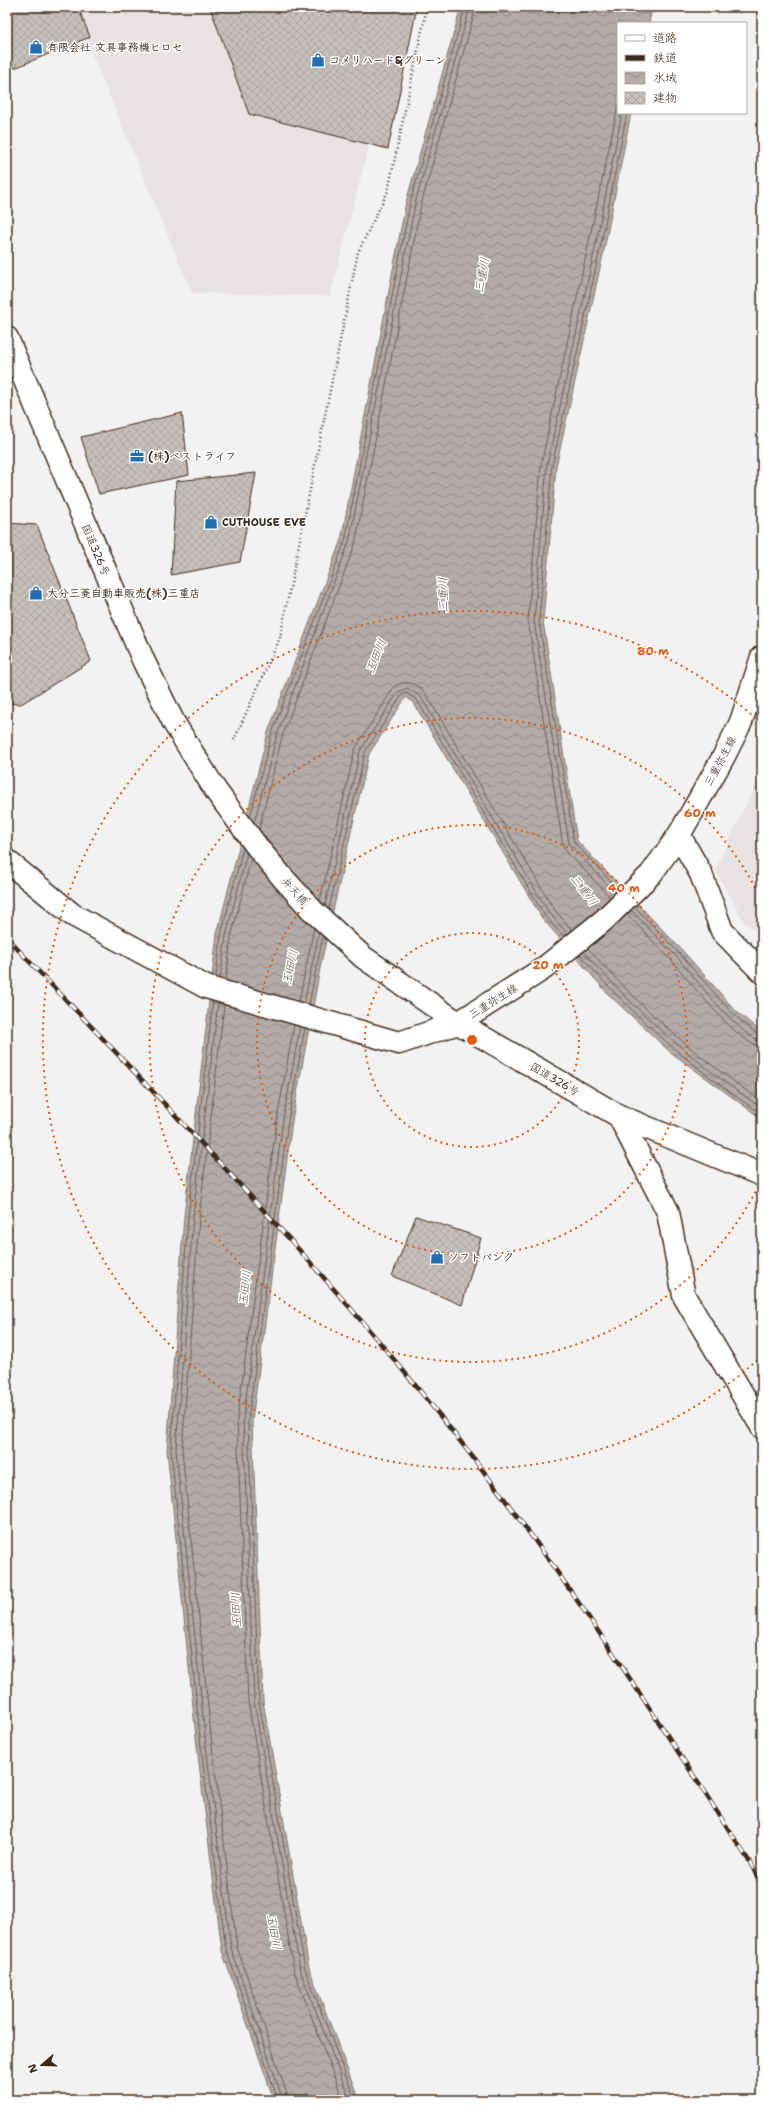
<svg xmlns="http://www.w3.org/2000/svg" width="769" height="2107" viewBox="0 0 769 2107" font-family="'Shantell Sans','Klee One',sans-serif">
<defs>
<pattern id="water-waves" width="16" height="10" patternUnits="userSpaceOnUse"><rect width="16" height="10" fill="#b2aba7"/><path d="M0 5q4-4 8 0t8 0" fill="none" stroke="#928b87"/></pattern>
<pattern id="building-cross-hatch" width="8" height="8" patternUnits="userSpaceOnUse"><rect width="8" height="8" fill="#c6c0bd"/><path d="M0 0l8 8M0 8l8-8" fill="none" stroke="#aba5a2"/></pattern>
</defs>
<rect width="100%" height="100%" fill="#f3f2f2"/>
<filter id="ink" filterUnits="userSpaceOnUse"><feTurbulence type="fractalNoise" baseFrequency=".025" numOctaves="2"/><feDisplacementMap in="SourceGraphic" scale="8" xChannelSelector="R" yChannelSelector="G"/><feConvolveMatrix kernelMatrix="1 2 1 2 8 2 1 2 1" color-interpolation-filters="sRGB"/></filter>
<g filter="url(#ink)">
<!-- built -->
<path fill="#e6e3e2" d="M72,7h333l-75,289 -138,-3z
M762,771v164l-17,-12 -30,-53z"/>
<!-- water -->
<path fill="url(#water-waves)" stroke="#827770" d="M461,7h191l-3,16h-31v90h13l-27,137 -48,217 -13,154 34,220 105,109 53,60 27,23v86l-93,-68 -61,-57 -66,-76 -129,-216 -7,-5 -37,57 -48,209 -29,158 -40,300 11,280 46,267 50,132h-85l-52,-149 -25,-204 -30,-297 17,-234 33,-282 51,-202 73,-192 65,-338z"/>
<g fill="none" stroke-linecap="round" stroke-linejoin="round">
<!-- shore -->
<path stroke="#6b5e55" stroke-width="1" d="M250,817l22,-84 73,-192 65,-338 55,-196
M254,823l23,-88 72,-193 66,-338 55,-197
M259,829l23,-92 73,-193 66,-339 55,-198
M618,889l-44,-47 -35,-221 13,-155 48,-217 27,-136
M615,893l-46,-49 -35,-223 13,-156 48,-217 27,-135
M610,897l-43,-45 -4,-6 -35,-226 13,-155 77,-359
M320,901l35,-152 39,-62c11,-9 24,-3 32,7l128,215 18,21
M325,905l35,-154 38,-59 9,-4 14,9 128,216 19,21
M635,907l44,46 53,60 26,22 4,1
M329,909l36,-157 37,-57 5,-2 10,7 128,216 19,21
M631,910c15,16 30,31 45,46 15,17 66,84 86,85
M627,914c15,16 30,31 45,47 16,18 67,85 90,86
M588,948c52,59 109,110 174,153
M584,952c53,61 111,111 178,156
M580,955c55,63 112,113 182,159
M216,977l5,-42 22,-87
M220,979l6,-43 21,-83
M226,980l5,-43 20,-78
M213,1001l-25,216 -17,233 30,297 25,202 52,151
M299,1001l15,-73
M218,1003l-25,214 -17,233 30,296 25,202 52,152
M304,1003l15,-71
M309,1004l14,-68
M224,1005l-25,213 -17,232 30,296 25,201 52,153
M294,1025l-17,94 -40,301 11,281 46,270 49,129
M300,1027l-17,93 -40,300 11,281 46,269 50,130
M305,1028l-17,93 -40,300 11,280 46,268 50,131"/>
</g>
<!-- building -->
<path fill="url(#building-cross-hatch)" stroke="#3b2a1e" d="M7,7h71l12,30 -78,32 -5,-12z
M210,7h207l-29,142 -139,-35z
M182,413l7,62 -90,19 -18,-57z
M256,473l-16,89 -69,13 5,-94z
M7,523l30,2 54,136 -70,43 -14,-1z
M416,1216l65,22 -19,67 -70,-29z"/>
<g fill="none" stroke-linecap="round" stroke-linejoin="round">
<!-- minor casing -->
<g stroke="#3b2a1e" stroke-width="25">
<path id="minor" d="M679,835l22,39 21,57 40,41
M7,861l66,54 133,72 193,56 59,-20
M619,1116l49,96 16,84 78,131"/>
</g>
<!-- primary casing -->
<g stroke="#3b2a1e" stroke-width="25">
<path id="primary" d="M458,1023l85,-54 61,-49 47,-46 28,-39 45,-79 17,-34 21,-65"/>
</g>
<!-- trunk casing -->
<g stroke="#3b2a1e" stroke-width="25">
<path id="trunk" d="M7,338l137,324 30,61 42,68 42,57 25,30 29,32 51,47 95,66 161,93 143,59"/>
</g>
<!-- path -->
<path stroke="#3b2a1e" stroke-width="2.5" stroke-dasharray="1 3" stroke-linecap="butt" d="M234,740l46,-102 78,-386 30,-61 39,-184"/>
<!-- minor -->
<use href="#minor" stroke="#fff" stroke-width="22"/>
<!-- primary -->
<use href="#primary" stroke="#fff" stroke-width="22"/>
<!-- trunk -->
<use href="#trunk" stroke="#fff" stroke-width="22"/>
<!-- rail casing -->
<g stroke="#3b2a1e" stroke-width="4.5">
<path id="rail" d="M7,938c148,156 299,310 434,479 114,141 211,295 310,447l11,23"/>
</g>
<!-- rail -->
<use href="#rail" stroke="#fff" stroke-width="3" stroke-dasharray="9" stroke-linecap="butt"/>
</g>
</g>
<!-- distance rings -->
<g fill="none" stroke="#e8590c" stroke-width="2" stroke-dasharray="2 4">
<circle cx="472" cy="1040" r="107"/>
<circle cx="472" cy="1040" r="215"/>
<path d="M761 1181A322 322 0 1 1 761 899"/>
<path d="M762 1356A429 429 0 1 1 762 724"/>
</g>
<!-- icons -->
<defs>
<g id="shop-bare" transform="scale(1.08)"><path d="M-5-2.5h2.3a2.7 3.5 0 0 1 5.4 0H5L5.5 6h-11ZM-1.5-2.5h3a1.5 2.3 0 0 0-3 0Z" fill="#1f6fb2" stroke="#fff" stroke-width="2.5" paint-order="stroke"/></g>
<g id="office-bare" transform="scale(1.08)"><path d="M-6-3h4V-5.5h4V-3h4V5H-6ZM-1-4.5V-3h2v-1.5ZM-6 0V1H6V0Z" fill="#1f6fb2" stroke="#fff" stroke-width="2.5" paint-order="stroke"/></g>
</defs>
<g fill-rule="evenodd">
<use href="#shop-bare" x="36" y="47"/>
<use href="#shop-bare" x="318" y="60"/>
<use href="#office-bare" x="137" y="456"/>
<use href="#shop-bare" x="211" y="522"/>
<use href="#shop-bare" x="36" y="593"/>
<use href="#shop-bare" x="437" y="1257"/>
</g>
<g text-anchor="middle" stroke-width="3" stroke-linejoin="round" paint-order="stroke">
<!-- poi labels -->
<g font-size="11" font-weight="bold" fill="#3b2a1e" stroke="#fff" text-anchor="start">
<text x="47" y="51">有限会社 文具事務機ヒロセ</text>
<text x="329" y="64">コメリハード&amp;グリーン</text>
<text x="148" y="460">(株)ベストライフ</text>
<text x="222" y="526">CUTHOUSE EVE</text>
<text x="47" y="597">大分三菱自動車販売(株)三重店</text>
<text x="448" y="1261">ソフトバンク</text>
</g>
<!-- street labels -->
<g font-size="11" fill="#3b2a1e" stroke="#fff">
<text transform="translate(96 550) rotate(67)" y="4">国道326号</text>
<text transform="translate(720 761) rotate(-62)" y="4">三重弥生線</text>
<text transform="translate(295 891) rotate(48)" y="4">弁天橋</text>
<text transform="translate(493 1001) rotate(-32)" y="4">三重弥生線</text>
<text transform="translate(555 1079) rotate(30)" y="4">国道326号</text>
</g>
<!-- water labels -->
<g font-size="12" font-style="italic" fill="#65574e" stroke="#fff">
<text transform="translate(482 275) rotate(-80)" y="4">三重川</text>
<text transform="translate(443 595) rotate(-92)" y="4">三重川</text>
<text transform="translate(376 656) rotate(-68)" y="4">玉田川</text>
<text transform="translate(584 890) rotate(52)" y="4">三重川</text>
<text transform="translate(290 967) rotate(-78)" y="4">玉田川</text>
<text transform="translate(245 1288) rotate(-83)" y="4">玉田川</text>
<text transform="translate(236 1610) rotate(-93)" y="4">玉田川</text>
<text transform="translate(274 1932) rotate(81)" y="4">玉田川</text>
</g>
</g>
<circle cx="472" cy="1040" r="6" fill="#e8590c" stroke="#fff" stroke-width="2"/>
<g font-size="12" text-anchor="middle" font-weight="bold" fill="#e8590c" stroke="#fff" stroke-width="3" stroke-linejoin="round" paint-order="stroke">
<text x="653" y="655">80 m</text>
<text x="700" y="817">60 m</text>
<text x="624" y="892">40 m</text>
<text x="548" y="969">20 m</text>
</g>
<!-- margin -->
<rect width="769" height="2107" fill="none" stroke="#fff" stroke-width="24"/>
<rect x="12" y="12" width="745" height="2083" fill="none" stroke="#3b2a1e" stroke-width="1.5" filter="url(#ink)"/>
<!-- legend -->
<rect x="617" y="22" width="130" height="92" fill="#ffffff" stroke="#b1aaa5"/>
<rect x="625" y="35" width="20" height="6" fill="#ffffff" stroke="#b1aaa5"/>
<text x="653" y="42" font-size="12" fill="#3b2a1e">道路</text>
<rect x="625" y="55" width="20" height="6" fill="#3b2a1e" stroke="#b1aaa5"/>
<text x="653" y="62" font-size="12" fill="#3b2a1e">鉄道</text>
<rect x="625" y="72" width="20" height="12" fill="url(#water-waves)" stroke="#b1aaa5"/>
<text x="653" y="82" font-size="12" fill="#3b2a1e">水域</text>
<rect x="625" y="92" width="20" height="12" fill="url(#building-cross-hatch)" stroke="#b1aaa5"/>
<text x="653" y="102" font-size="12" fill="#3b2a1e">建物</text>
<!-- north arrow -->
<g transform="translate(42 2065) rotate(250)" stroke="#ffffff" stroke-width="3" paint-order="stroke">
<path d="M0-3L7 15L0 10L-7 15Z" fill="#3b2a1e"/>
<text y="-6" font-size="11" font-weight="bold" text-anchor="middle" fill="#3b2a1e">N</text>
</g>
</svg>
